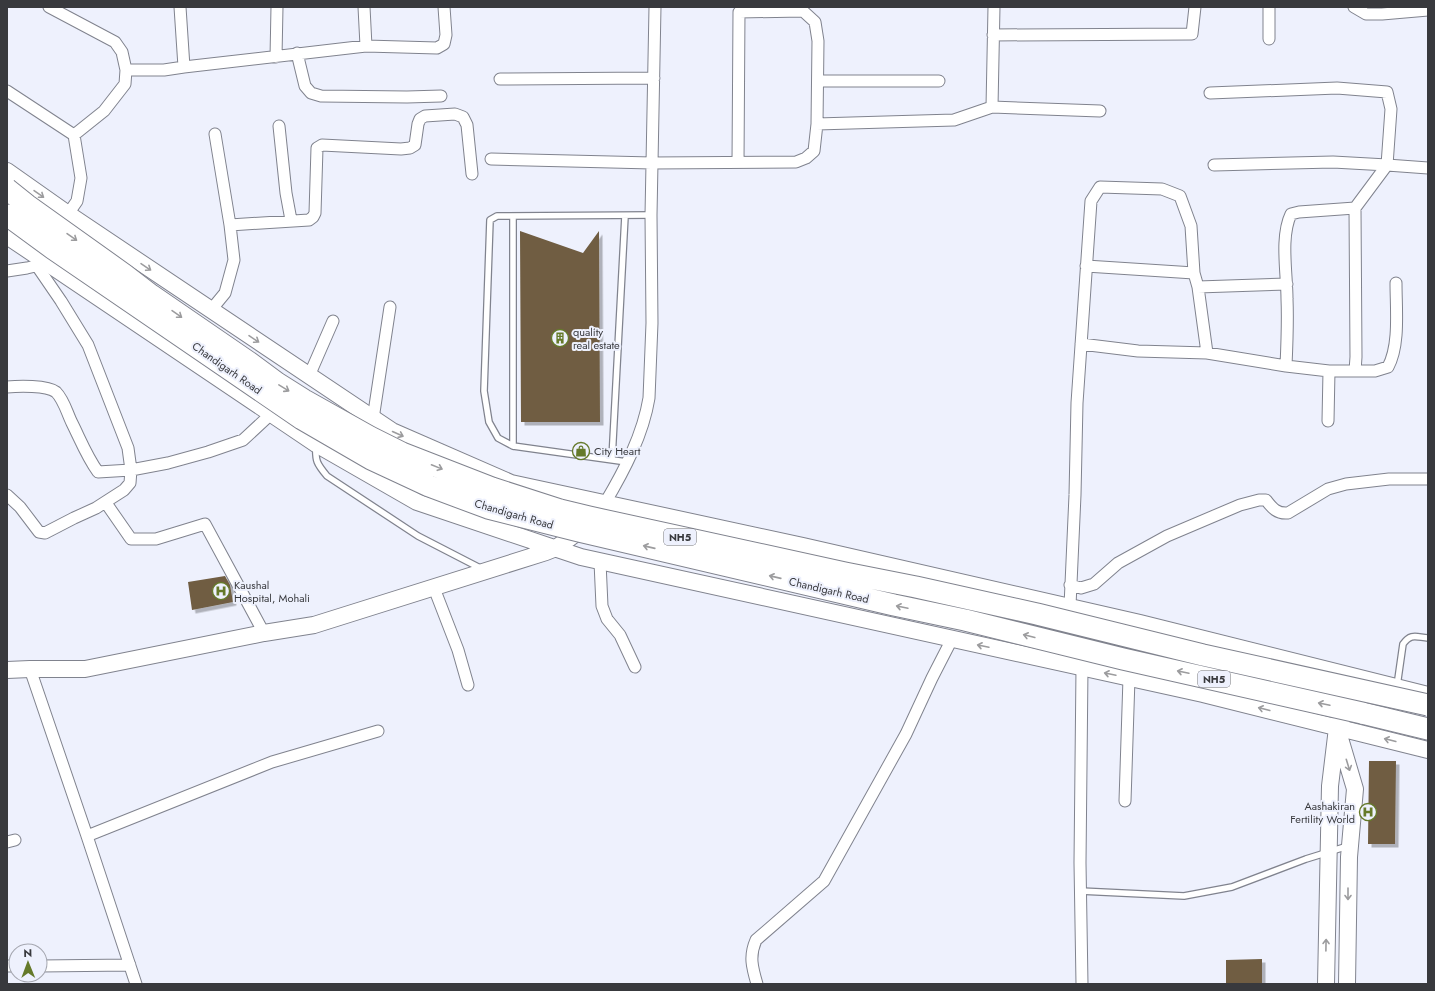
<svg xmlns="http://www.w3.org/2000/svg" width="1435" height="991" viewBox="0 0 1435 991" font-family="Jost,sans-serif">
<defs>
<filter id="shadow"><feDropShadow dx="3.5" dy="3.5" stdDeviation="0" flood-color="#0004"/></filter>
</defs>
<rect width="100%" height="100%" fill="#eef1fd"/>
<!-- building -->
<path fill="#6f5d42" filter="url(#shadow)" d="M520,231l63,22 16,-22 1,191h-79z
M225,576l5,9 3,17 -41,8 -4,-28z
M1369,761h27l-1,83h-27z
M1262,959v25h-36v-24z"/>
<g fill="none" stroke-linecap="round" stroke-linejoin="round">
<!-- lane casing -->
<g stroke="#80838e" stroke-width="8">
<path id="lane" d="M513,216v230l114,16
M316,445c-1,16 1,19 11,31l91,60 64,33
M513,446l-15,-8 -9,-16 -5,-31 6,-171 7,-4 154,-1
M612,459l13,-243
M1397,686l6,-42c8,-11 13,-7 25,-6
M1080,891l104,5 48,-9 74,-28 42,-13"/>
</g>
<!-- street casing -->
<g stroke="#80838e" stroke-width="13">
<path id="street" d="M49,7l66,35 7,10 4,18 -1,14 -21,27 -30,24
M364,7l2,39
M1354,7l12,7h16l46,-4
M993,35l199,-1 3,-27
M1269,39v-32
M297,53l8,33 6,7 10,3 86,1 34,-1
M276,57l1,-50
M184,67l182,-21 71,2 7,-4 2,-9 -2,-28
M126,70h38l20,-3 -4,-60
M500,79l154,-1
M818,81h121
M7,91l67,44 7,43 -4,23 -9,13
M1210,93l127,-5 50,4 4,17 -4,56 -54,-3 -119,3
M992,107l108,4
M279,126l7,67 5,27
M491,159l161,4 144,-1 10,-4 8,-7 3,-27 137,-4 38,-13 2,-100
M738,162l1,-150 64,-1 12,11 3,19 -1,83
M230,225l79,-5 4,-3 2,-4 2,-65 5,-3 79,4 9,-1 5,-3 3,-21 2,-5 5,-3 30,-2 8,3 4,8 5,49
M1086,266l108,7
M7,271l20,-3 17,-4
M1198,287l89,-3
M211,310l14,-17 9,-33 -4,-35 -15,-91
M1081,344l57,7 69,2 79,13c1,-22 2,-45 1,-67 0,-26 -7,-62 4,-85l8,-2 56,-4 32,-43 41,3
M1286,366l43,5h26l1,-14 -1,-149
M1355,371h20l13,-4c12,-22 8,-58 8,-84
M309,376l24,-55
M7,387c11,-1 40,-2 49,5 8,8 11,21 16,31 8,16 15,34 26,49l33,-2 37,-7 40,-11 35,-12 28,-26
M373,419l17,-112
M1328,421l1,-50
M7,495l13,12 19,25 6,1 29,-15 22,-10 28,-18 6,-7 1,-13 -3,-22 -40,-103 -27,-44 -24,-35
M106,503l25,36h25l49,-15 59,109
M605,503c19,-32 38,-68 44,-105l3,-75 -1,-108 4,-208
M600,562l2,44 5,13 13,16 15,32
M1070,585l11,3 13,-4 24,-21 49,-27 73,-31 19,-5h7c6,8 11,14 22,13l40,-24 18,-5 43,-5h39
M434,588l24,62 10,35
M1070,606l5,-111 2,-92 14,-202 9,-14 62,2 18,7 11,30 3,47 4,14 9,66
M1082,668l-2,195 2,121
M30,669l57,167 49,148
M1125,801l4,-123
M87,836l185,-74 106,-31
M7,842l8,-2
M7,966h9
M40,966l90,-1
M757,984c-5,-17 -8,-28 -1,-44l68,-59 82,-147 26,-56 20,-39"/>
</g>
<!-- secondary casing -->
<g stroke="#80838e" stroke-width="18">
<path id="secondary" d="M7,171l61,43 324,217 119,52 292,63 337,77 288,72
M7,236l309,208 101,58 164,55 622,137 225,56
M7,670l23,-1h55l179,-36 50,-8 232,-73 10,-4 30,-22
M1339,735l16,54 -6,68 -2,127
M1326,984l4,-198 7,-58 5,-9"/>
</g>
<!-- highway casing -->
<g stroke="#80838e" stroke-width="23">
<path id="highway" d="M1362,713l66,16"/>
</g>
<!-- lane -->
<use href="#lane" stroke="#fff" stroke-width="5.5"/>
<!-- street -->
<use href="#street" stroke="#fff" stroke-width="11"/>
<!-- secondary -->
<use href="#secondary" stroke="#fff" stroke-width="16"/>
<!-- highway -->
<use href="#highway" stroke="#fff" stroke-width="21"/>
<!-- highway-bridge casing -->
<g stroke="#80838e" stroke-width="23" stroke-linecap="butt">
<path id="highway-bridge" d="M7,189l20,16 98,70 26,20 99,68 27,20 27,17 66,37 32,16 90,35 68,22 29,7 256,56 71,14 121,27 166,41 225,50
M7,215l45,33 250,171 69,40 58,27 59,22 91,23 315,74 71,15 158,39 239,54"/>
</g>
<!-- highway-bridge -->
<use href="#highway-bridge" stroke="#fff" stroke-width="21"/>
</g>
<!-- one-way arrows -->
<defs><path id="oneway-shaft" d="M-6 0H5M1.5-3L5.5 0L1.5 3" fill="none" stroke-width="1.6" stroke-linecap="round" stroke-linejoin="round"/></defs>
<g stroke="#9c9c9e">
<use href="#oneway-shaft" transform="translate(39 194) rotate(35)"/>
<use href="#oneway-shaft" transform="translate(72 237) rotate(35)"/>
<use href="#oneway-shaft" transform="translate(146 267) rotate(34)"/>
<use href="#oneway-shaft" transform="translate(177 314) rotate(35)"/>
<use href="#oneway-shaft" transform="translate(254 339) rotate(34)"/>
<use href="#oneway-shaft" transform="translate(284 388) rotate(31)"/>
<use href="#oneway-shaft" transform="translate(398 434) rotate(24)"/>
<use href="#oneway-shaft" transform="translate(437 467) rotate(22)"/>
<use href="#oneway-shaft" transform="translate(649 547) rotate(-167)"/>
<use href="#oneway-shaft" transform="translate(775 577) rotate(-167)"/>
<use href="#oneway-shaft" transform="translate(902 607) rotate(-168)"/>
<use href="#oneway-shaft" transform="translate(1029 636) rotate(-166)"/>
<use href="#oneway-shaft" transform="translate(983 646) rotate(-168)"/>
<use href="#oneway-shaft" transform="translate(1183 672) rotate(-168)"/>
<use href="#oneway-shaft" transform="translate(1110 674) rotate(-168)"/>
<use href="#oneway-shaft" transform="translate(1324 704) rotate(-168)"/>
<use href="#oneway-shaft" transform="translate(1264 709) rotate(-166)"/>
<use href="#oneway-shaft" transform="translate(1390 740) rotate(-166)"/>
<use href="#oneway-shaft" transform="translate(1348 765) rotate(73)"/>
<use href="#oneway-shaft" transform="translate(1348 894) rotate(90)"/>
<use href="#oneway-shaft" transform="translate(1326 945) rotate(-89)"/>
</g>
<!-- icons -->
<defs>
<g id="building-ring" transform="scale(0.9)"><circle r="9.5" fill="#eef1fd" stroke="#657a2a" stroke-width="1.5"/><path d="M-4-6H4V6H1V3H-1V6H-4ZM-2.5-4.3h1.7v1.8h-1.7ZM.8-4.3h1.7v1.8H.8ZM-2.5-1h1.7V.8h-1.7ZM.8-1h1.7V.8H.8Z" fill="#657a2a"/></g>
<g id="shop-ring" transform="scale(0.9)"><circle r="9.5" fill="#eef1fd" stroke="#657a2a" stroke-width="1.5"/><path d="M-5-2.5h2.3a2.7 3.5 0 0 1 5.4 0H5L5.5 6h-11ZM-1.5-2.5h3a1.5 2.3 0 0 0-3 0Z" fill="#657a2a"/></g>
<g id="hospital-ring" transform="scale(0.9)"><circle r="9.5" fill="#eef1fd" stroke="#657a2a" stroke-width="1.5"/><path d="M-5-5h3v3.5h4V-5h3V5h-3V1.5h-4V5h-3Z" fill="#657a2a"/></g>
</defs>
<g fill-rule="evenodd">
<use href="#building-ring" x="560" y="338"/>
<use href="#shop-ring" x="581" y="451"/>
<use href="#hospital-ring" x="221" y="591"/>
<use href="#hospital-ring" x="1368" y="812"/>
</g>
<g text-anchor="middle" stroke-width="4" stroke-linejoin="round" paint-order="stroke">
<!-- shield labels -->
<g fill="#eef1fd" stroke="#6f7077" stroke-width="1">
<rect x="664" y="529" width="32" height="16" rx="3"/>
<rect x="1198" y="671" width="32" height="16" rx="3"/>
</g>
<g font-size="10" font-weight="bold" fill="#38393d">
<text x="680" y="541">NH5</text>
<text x="1214" y="683">NH5</text>
</g>
<!-- poi labels -->
<g font-size="11" fill="#38393d" stroke="#eef1fd" text-anchor="start">
<text x="573" y="336">quality<tspan x="573" dy="13">real estate</tspan></text>
<text x="594" y="455">City Heart</text>
<text x="234" y="589">Kaushal<tspan x="234" dy="13">Hospital, Mohali</tspan></text>
<text x="1355" y="810" text-anchor="end">Aashakiran<tspan x="1355" dy="13">Fertility World</tspan></text>
</g>
<!-- street labels -->
<g font-size="11" fill="#38393d" stroke="#eef1fd">
<text transform="translate(227 368) rotate(35)" y="4">Chandigarh Road</text>
<text transform="translate(514 514) rotate(16)" y="4">Chandigarh Road</text>
<text transform="translate(829 590) rotate(13)" y="4">Chandigarh Road</text>
</g>
</g>
<!-- border -->
<rect width="1435" height="991" fill="none" stroke="#38393d" stroke-width="16"/>
<!-- north arrow -->
<g transform="translate(28 963) rotate(359)"><circle r="19" fill="#eef1fd" stroke="#a5a7b0"/>
<path d="M0-3L7 15L0 10L-7 15Z" fill="#657a2a"/>
<text y="-6" font-size="11" font-weight="bold" text-anchor="middle" fill="#38393d">N</text>
</g>
</svg>
